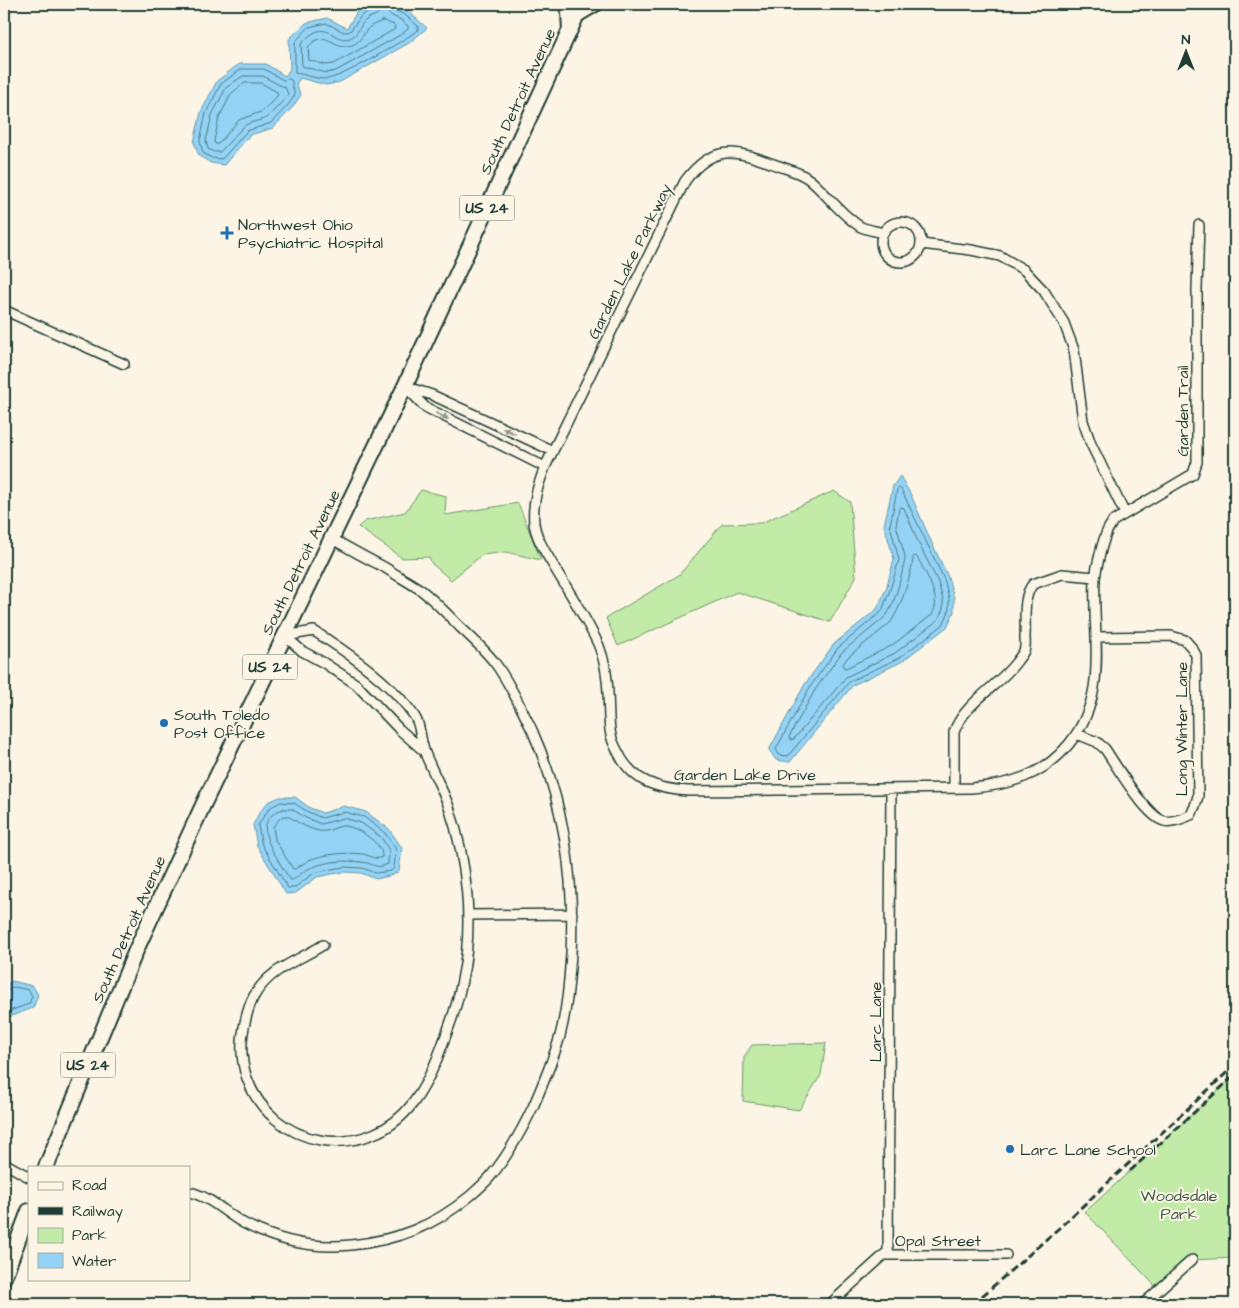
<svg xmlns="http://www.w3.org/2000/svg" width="1239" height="1308" viewBox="0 0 1239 1308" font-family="'Architects Daughter',sans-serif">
<rect width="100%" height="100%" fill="#fcf5e5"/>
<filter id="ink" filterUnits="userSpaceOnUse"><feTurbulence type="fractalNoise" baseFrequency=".02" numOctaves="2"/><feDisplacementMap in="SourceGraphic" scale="10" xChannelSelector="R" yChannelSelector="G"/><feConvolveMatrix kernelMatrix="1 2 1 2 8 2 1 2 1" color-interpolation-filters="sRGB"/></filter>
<g filter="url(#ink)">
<!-- green -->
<path fill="#c1eba7" stroke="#70946e" d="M421,490l25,6 -1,19 73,-12 23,57 -35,-8 -24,3 -31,25 -19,-16 -3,-7 -27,1 -44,-31 7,-6 40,-9z
M834,491l16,11 6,75 -26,45 -93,-30 -119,54 -12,-28 73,-43 43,-51 39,-1z
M826,1043l-5,32 -22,35 -56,-9 1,-44 8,-12z
M1235,1075v183l-43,2 -33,30 -74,-78z"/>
<!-- water -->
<path fill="#94d3f5" stroke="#6597a8" d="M377,4c26,0 32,8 50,24l-18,15 -69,39 -14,3 -26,-7 -4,6 5,11 -9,13 -19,20 -23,7 -26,30 -13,-2 -12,-7 -5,-14 7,-30 16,-31 22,-17h27l19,12 5,-7 -1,-30 17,-16 21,-5 20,10 11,-18z
M900,476l11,19 19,44 18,38 6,21v14l-7,15 -46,35 -48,23 -63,77 -14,-2 -7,-10 36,-66 29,-40 43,-35 9,-20 8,-30 -10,-34 9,-39z
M280,797h15l15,11 13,5 21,-7 22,6 23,17 13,19 -3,23 -6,4 -17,4 -15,-6 -16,-1 -13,2 -15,3 -21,16 -10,1 -29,-48 -4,-21 6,-12 9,-11z
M12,981l21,5 5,9 -5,13 -29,11v-32z"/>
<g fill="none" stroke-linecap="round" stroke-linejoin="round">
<!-- shore -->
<path stroke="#4e7981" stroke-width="1" d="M376,4l-2,5 -12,6 -11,15 -3,2h-4l-18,-9 -17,4 -14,15v31c9,1 21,6 30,6 15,1 79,-39 93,-49v-4l-13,-11 -13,-6 -1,-5
M382,9h3l5,6 11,5 7,6v3l-6,5 -66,37 -10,2 -24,-7 -1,-22c26,-30 31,0 49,-6 9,-3 9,-13 16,-18 6,-5 10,-2 16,-11z
M382,21h2l10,4 1,4 -61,35 -8,1 -17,-5 -1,-13c19,-21 24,4 44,-2 10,-3 11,-13 19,-19 3,-2 8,-3 11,-5z
M242,69h22l19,11 7,-1 2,2v4l3,10 -7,10 -17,18 -24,8 -25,28 -10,-1 -9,-5 -3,-12 6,-28 15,-29z
M243,76h20l16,9 6,2 3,7 -5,7 -16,17 -20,6 -4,3 -23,25h-6l-6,-3 -2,-8 6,-26 14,-27z
M245,83h16l16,9 1,3 -15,16 -24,9 -18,21 -3,3h-3l-1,-3 5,-23 12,-24z
M899,488l2,1 43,90 5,19v13l-6,14 -44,33 -49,23 -62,75 -9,-1 -3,-6 34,-62 28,-39 44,-37 8,-21 9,-30 -9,-35 7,-35z
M901,507l3,1 15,36 19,38 5,18v9l-5,11 -43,33 -49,24 -52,62 -3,1 -2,-3 26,-47 27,-38 42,-34c11,-11 17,-42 21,-58v-4l-9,-31 3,-16z
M915,556l2,1c7,13 21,36 18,50 0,1 -3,8 -3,8l-41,31 -45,22h-2l-1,-4 5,-7 41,-33c10,-10 23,-51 24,-66z
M281,802l13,1 14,9 14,6 22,-6 20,5 21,16 11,16 -2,19 -3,3 -15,2 -14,-5 -17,-1 -14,2 -17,4 -20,15h-6l-26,-43 -4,-19 6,-10 7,-9z
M283,809h9l14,9 15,6 23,-6 17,5 20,14 8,13 -1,14c-13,6 -14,-1 -27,-2 -15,-2 -33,-1 -48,5 -7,2 -14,8 -20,13h-2c-5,-6 -9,-13 -13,-20 -11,-18 -24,-41 5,-51z
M284,816c7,0 11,5 17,8 5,3 13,6 18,7 10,2 18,-6 27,-5 12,2 38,18 36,31 -7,4 -12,-2 -19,-3 -15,-2 -40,0 -54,6 -5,3 -9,6 -14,9h-2l-18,-29 -2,-13 7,-9z
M4,991h3l7,-4 15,3 3,6 -3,8 -25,9"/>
<!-- street casing -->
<g stroke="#1f3d34" stroke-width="12">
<path id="street" d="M881 242a20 20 0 1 1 40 0a20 20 0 1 1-40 0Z
M883,233c-7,-2 -15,-3 -22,-6 -19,-11 -34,-33 -51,-47 -9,-8 -23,-11 -34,-15 -40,-15 -63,-22 -91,16l-140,286c-7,18 -13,36 -11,56 2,15 12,30 19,42 16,27 33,53 46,81 4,11 7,22 8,34 2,17 1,34 3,50 1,8 4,15 8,22 14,30 40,37 70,39l284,-3c38,-3 72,-13 97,-44 41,-51 23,-107 26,-165 1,-10 7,-35 11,-45 1,-4 5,-9 7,-13l80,-47 4,-12v-173l2,-64
M921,244l50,6 29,6 24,14 20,21 20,32 10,27 9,71 8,23 34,70
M4,310l120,54
M405,386l20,21 120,60
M407,387l25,8 121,56
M285,636l29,-5c30,19 59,39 84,65 6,7 15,16 19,25 4,10 4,22 8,32 7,18 17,35 24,54 18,53 25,119 13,173 -5,28 -15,53 -25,79 -13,31 -30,62 -64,75 -71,29 -145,-32 -129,-107 2,-10 5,-22 10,-31 16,-28 44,-35 69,-51
M285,636l17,15 22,12 32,21 43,45 25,22
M1077,734l20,8 8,7c11,16 41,68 59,72 9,2 19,-3 27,-6l4,-9 3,-10 -2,-141 -4,-7 -7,-8 -14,-4 -75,1
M954,788v-56c10,-29 45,-46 63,-71 2,-3 5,-6 7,-10 2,-4 1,-10 1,-15 1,-16 -3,-39 8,-52l29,-10 33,3
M468,915l104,-1
M4,1163l25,14
M189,1192c21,4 37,22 56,32 33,17 69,25 106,21 47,-5 83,-19 119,-49 7,-6 14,-12 20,-19 18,-21 31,-45 43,-70 10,-23 20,-47 27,-71 7,-27 9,-54 11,-82 4,-78 -7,-152 -39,-224 -11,-22 -22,-47 -37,-67 -10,-13 -22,-24 -34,-35 -13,-13 -26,-27 -40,-38 -12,-8 -25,-15 -37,-23 -18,-9 -36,-19 -53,-29
M884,1255l4,-4 3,-462
M830,1304l54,-49h122
M1143,1304l49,-44"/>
</g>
<!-- secondary casing -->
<g stroke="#1f3d34" stroke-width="16">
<path id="secondary" d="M566,4l2,8 1,19
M575,17l22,-13"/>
</g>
<!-- primary casing -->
<g stroke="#1f3d34" stroke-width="18">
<path id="primary" d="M46,1167l91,-219 67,-145 201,-417 177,-382
M4,1277l25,-66"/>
</g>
<!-- street -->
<use href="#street" stroke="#fcf5e5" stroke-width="9"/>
<!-- secondary -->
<use href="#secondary" stroke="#fcf5e5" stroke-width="12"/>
<!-- primary -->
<use href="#primary" stroke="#fcf5e5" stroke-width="14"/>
<!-- rail -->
<path stroke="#1f3d34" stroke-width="3" stroke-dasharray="8 4" stroke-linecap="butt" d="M1130,1171l105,-96
M973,1304l86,-76 176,-163"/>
</g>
<!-- one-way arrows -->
<defs><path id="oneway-solid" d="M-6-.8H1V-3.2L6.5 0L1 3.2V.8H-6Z" transform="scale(1.25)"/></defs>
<g fill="#8e998c">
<use href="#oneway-solid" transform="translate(442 416) rotate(26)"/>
<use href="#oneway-solid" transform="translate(509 431) rotate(-155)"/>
</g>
</g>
<!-- markers -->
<g fill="#1f6fb2" stroke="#fcf5e5" stroke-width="2">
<path d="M224.5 225.5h5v5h5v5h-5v5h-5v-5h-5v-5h5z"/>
<circle cx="164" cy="723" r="5"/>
<circle cx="1010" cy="1149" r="5"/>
</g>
<g text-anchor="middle" stroke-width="4" stroke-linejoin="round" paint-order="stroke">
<!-- shield labels -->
<g fill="#fcf5e5" stroke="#617469" stroke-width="1">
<rect x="459.5" y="195.5" width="55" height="25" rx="4"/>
<rect x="242.5" y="654.5" width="55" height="25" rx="4"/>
<rect x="60.5" y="1052.5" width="55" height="25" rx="4"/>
</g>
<g font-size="15" font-weight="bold" fill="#1f3d34">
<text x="487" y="213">US 24</text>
<text x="270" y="672">US 24</text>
<text x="88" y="1070">US 24</text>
</g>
<!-- street labels -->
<g font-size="16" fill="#1f3d34" stroke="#fcf5e5">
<text transform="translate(517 101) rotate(-65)" y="6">South Detroit Avenue</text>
<text transform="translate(629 261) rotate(-64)" y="6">Garden Lake Parkway</text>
<text transform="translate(1182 411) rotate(-90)" y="6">Garden Trail</text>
<text transform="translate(300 562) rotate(-64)" y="6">South Detroit Avenue</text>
<text transform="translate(1181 729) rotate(-90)" y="6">Long Winter Lane</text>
<text x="745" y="780">Garden Lake Drive</text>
<text transform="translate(128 929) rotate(-66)" y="6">South Detroit Avenue</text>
<text transform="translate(875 1022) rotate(-90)" y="6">Larc Lane</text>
<text x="938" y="1246">Opal Street</text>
</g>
<!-- poi labels -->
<g font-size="16" fill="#1f3d34" stroke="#fcf5e5" text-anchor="start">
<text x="238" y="230">Northwest Ohio<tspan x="238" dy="18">Psychiatric Hospital</tspan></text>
<text x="174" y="720">South Toledo<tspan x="174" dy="18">Post Office</tspan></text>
<text x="1020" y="1155">Larc Lane School</text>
</g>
<!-- park labels -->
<g font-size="16" fill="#375745" stroke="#fcf5e5">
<text x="1179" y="1201">Woodsdale<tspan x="1179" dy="18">Park</tspan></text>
</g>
</g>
<!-- margin -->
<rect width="1239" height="1308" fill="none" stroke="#fcf5e5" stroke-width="20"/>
<rect x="10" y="10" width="1219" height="1288" fill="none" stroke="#1f3d34" stroke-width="2" filter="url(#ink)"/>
<!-- legend -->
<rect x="28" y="1166" width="162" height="115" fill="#fcf5e5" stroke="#a4ab9e"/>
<rect x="38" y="1182" width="25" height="8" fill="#fcf5e5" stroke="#a4ab9e"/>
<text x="72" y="1190" font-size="15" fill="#1f3d34">Road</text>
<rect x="38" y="1207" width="25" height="8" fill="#1f3d34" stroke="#a4ab9e"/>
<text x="72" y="1216" font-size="15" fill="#1f3d34">Railway</text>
<rect x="38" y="1228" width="25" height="15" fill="#c1eba7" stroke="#a4ab9e"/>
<text x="72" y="1240" font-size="15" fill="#1f3d34">Park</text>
<rect x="38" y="1253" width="25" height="15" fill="#94d3f5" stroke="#a4ab9e"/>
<text x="72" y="1266" font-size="15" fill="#1f3d34">Water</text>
<!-- north arrow -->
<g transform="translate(1186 52)" stroke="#fcf5e5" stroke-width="4" paint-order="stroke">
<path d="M0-4L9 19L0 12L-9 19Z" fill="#1f3d34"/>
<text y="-8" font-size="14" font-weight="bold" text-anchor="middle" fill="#1f3d34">N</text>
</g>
</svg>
